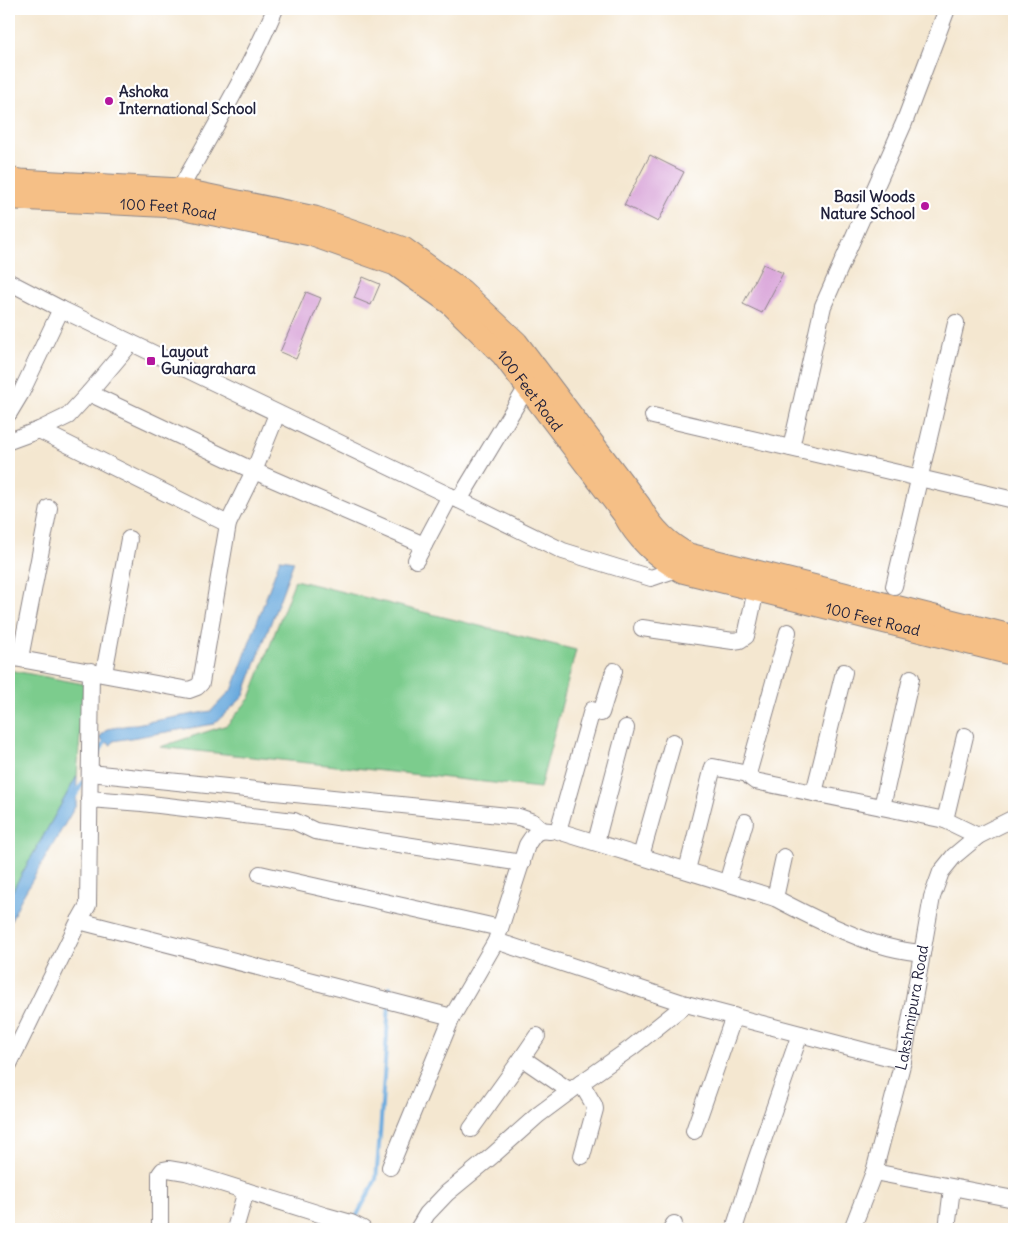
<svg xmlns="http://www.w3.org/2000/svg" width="1023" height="1238" viewBox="0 0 1023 1238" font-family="Delius,sans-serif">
<rect width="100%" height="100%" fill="#fff"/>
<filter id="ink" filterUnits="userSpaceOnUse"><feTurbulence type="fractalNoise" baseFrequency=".02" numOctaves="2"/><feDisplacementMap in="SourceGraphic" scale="10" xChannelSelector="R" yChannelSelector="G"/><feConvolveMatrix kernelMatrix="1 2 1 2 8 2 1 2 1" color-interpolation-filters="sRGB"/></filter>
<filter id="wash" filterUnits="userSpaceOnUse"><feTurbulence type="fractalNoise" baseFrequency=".0096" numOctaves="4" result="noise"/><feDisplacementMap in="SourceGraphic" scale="20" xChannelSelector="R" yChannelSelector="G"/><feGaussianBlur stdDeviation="1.12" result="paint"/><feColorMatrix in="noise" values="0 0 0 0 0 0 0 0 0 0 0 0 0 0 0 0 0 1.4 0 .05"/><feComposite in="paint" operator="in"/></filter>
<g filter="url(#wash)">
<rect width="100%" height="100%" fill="#f4e7d0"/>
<!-- green -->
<path fill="#7bcc8d" stroke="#4e7764" d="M295,580l281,70 -36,138 -380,-41 67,-22 23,-27z
M9,670l75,14 -7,92 -68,121z"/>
<!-- water -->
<path fill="#6aaade" stroke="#46668c" d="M280,559l14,2 -51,136 -29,27 -101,17 -2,4 -12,-7 8,-9 104,-18 22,-23z
M77,776l-1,29 -56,96 -11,24v-28z"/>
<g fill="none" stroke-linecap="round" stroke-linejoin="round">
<!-- stream -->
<path stroke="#6aaade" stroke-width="4" d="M96,758l9,-17 3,-2
M74,798l9,-16
M389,997l1,-10
M354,1221l22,-42 4,-45 9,-130"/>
</g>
<g id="blocks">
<!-- building -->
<path fill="#daa7da" d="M650,155l34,17 -26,50 -34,-17z
M763,264l20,9 -21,40 -19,-9z
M363,277l17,7 -9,21 -17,-7z
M306,292l15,6 -25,61 -16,-7z"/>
</g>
</g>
<g filter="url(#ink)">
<use href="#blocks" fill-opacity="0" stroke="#8b8486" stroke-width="1"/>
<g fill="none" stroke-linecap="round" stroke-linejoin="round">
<!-- minor casing -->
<g stroke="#8b8486" stroke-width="18">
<g id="minor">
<path d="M178,200l2,-11c33,-59 69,-118 95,-180"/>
<path d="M9,282l52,27 389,187 9,4 104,51 88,27 26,-9 4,-6"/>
<path d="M89,393l165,78 170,74"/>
<path d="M9,413l12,-20 40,-84"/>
<path d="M653,416l361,84"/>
<path d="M39,430l189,94"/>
<path d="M9,441l30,-11 29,-14 21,-23 42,-50"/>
<path d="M791,448l32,-142 81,-183 43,-114"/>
<path d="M459,500l68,-113"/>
<path d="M416,560l34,-64"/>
<path d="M894,586l62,-263"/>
<path d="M642,628l91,13 7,-1 6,-4 10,-46"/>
<path d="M788,632l-40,142 3,4 4,3 190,39 33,16"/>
<path d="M9,657l180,33 8,-3 4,-4 27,-159 26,-53 23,-57"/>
<path d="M20,658l29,-150"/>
<path d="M614,671l-13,42 -9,-3 -34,121 217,67c19,10 38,20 59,29 30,13 54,23 88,26"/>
<path d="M104,673l25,-134"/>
<path d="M90,773l429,44 14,5 9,8"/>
<path d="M814,793l30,-121"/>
<path d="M89,799l53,4 152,18 21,10 207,32"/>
<path d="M882,807l29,-129"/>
<path d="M945,820l20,-84"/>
<path d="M596,842l30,-114"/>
<path d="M641,856l32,-114"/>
<path d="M687,870l26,-103 35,7"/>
<path d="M260,874l240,54"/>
<path d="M727,883l18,-61"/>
<path d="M775,898l9,-41"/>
<path d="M79,921l373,96"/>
<path d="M496,941l190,63 217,57"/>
<path d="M537,1036l-15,22 48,33"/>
<path d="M9,1064l70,-143 9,-16 3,-234"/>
<path d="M581,1083l13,22 1,4 -13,47"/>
<path d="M471,1129l51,-71"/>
<path d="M694,1131l40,-115"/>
<path d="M390,1167l62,-150 44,-76 31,-96c7,-11 9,-16 23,-14"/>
<path d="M874,1172l140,27"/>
<path d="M160,1229v-55l3,-4 5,-1 18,3 140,44 25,7 12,6"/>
<path d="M235,1229l11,-38"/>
<path d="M418,1229l9,-15 20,-21 45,-37 46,-41 43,-32 50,-35 55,-44"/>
<path d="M671,1229l3,-5"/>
<path d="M734,1229l20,-63 46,-132"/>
<path id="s1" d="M852,1229l22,-57 29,-111 29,-164 9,-25 13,-16 24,-20 36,-18"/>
<path d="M947,1229l5,-41"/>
</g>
</g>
<!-- major casing -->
<g stroke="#8b8486" stroke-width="23">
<g id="major">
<path d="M9,178l11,2 160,9 135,28 89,31 58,42 55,52 123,163c12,22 27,38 49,49l325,82"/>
<path id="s2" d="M9,197l8,2 159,8 134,28 85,30 55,39 52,51 121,159c14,26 33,44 59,58l332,83"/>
</g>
</g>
<!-- minor -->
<use href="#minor" stroke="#fff" stroke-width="16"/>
<!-- major -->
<use href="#major" stroke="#f5bf86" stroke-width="21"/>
</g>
</g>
<!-- markers -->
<g fill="#b5179e" stroke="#fff" stroke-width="2">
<circle cx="109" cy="101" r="5"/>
<circle cx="925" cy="206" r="5"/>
<rect x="146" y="356" width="10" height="10" rx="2.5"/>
</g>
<g text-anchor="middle" stroke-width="4.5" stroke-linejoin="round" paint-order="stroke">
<!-- poi labels -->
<g font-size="15" font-weight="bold" fill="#22223b" stroke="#fff" text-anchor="start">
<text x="119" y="97">Ashoka<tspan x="119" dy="17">International School</tspan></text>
<text x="915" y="202" text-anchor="end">Basil Woods<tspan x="915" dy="17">Nature School</tspan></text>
<text x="161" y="357">Layout<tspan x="161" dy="17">Guniagrahara</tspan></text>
</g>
<!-- street labels -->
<g font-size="15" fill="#22223b" stroke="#fff">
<text dy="5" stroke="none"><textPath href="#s2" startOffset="160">100 Feet Road</textPath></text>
<text dy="5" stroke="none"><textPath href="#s2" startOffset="580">100 Feet Road</textPath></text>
<text dy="5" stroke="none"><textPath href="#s2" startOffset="1015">100 Feet Road</textPath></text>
<text dy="5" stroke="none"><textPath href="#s1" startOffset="230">Lakshmipura Road</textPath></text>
</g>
</g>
<!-- margin -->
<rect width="1023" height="1238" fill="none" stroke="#fff" stroke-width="30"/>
</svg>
